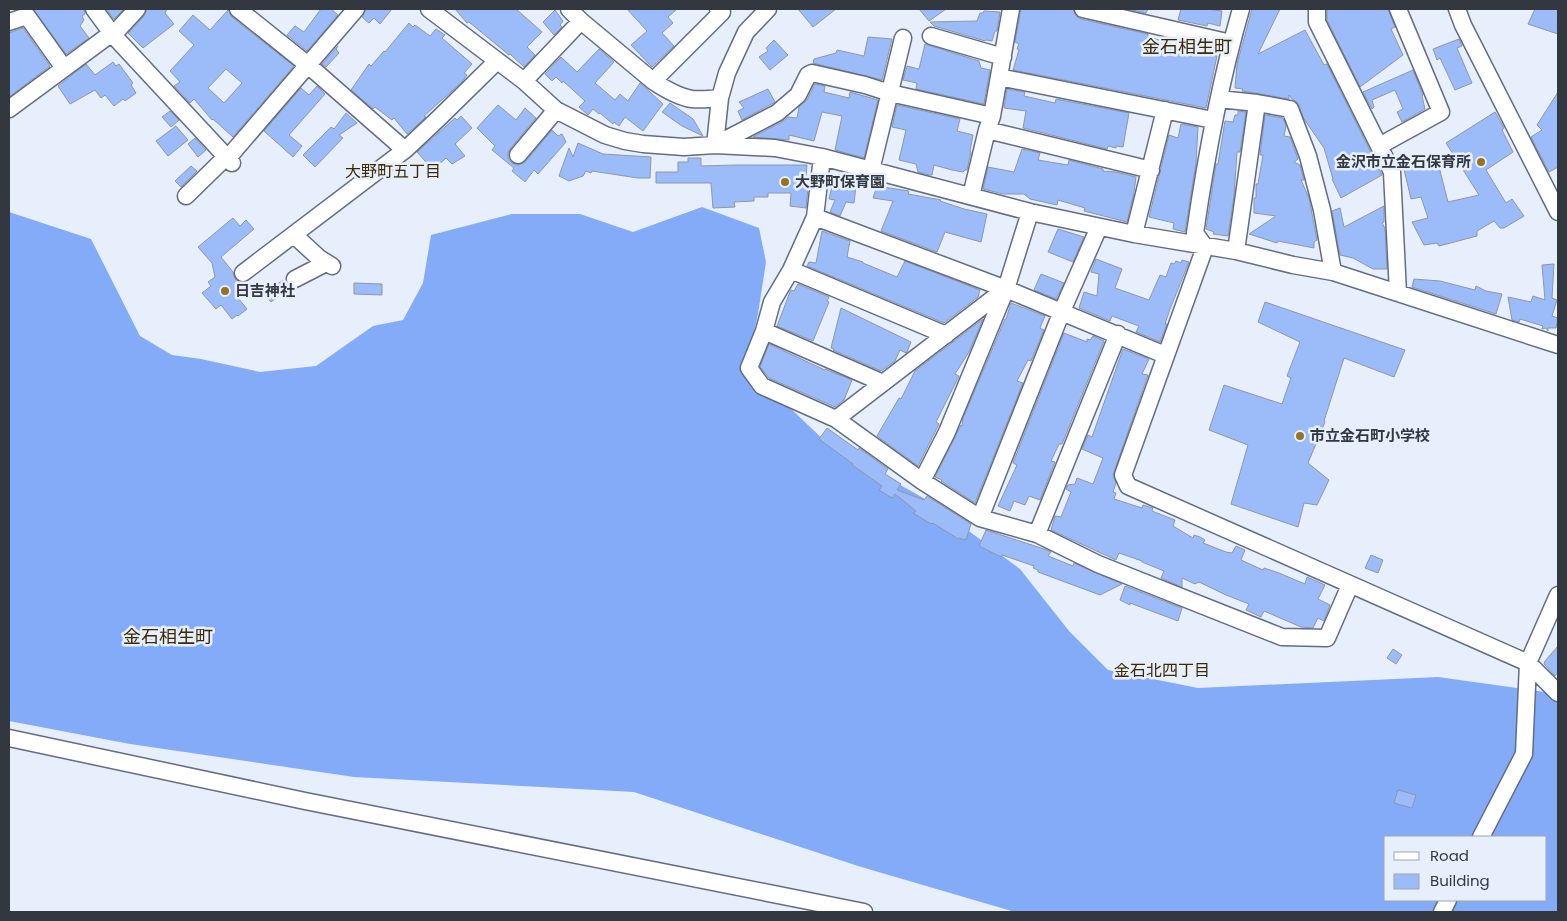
<svg xmlns="http://www.w3.org/2000/svg" width="1567" height="921" viewBox="0 0 1567 921" font-family="Poppins,'Noto Sans JP',sans-serif">
<rect width="100%" height="100%" fill="#e7effc"/>
<!-- forest -->
<path fill="#84abf8" fill-rule="evenodd" d="M702,207l57,21 7,34 -8,52 -10,46 18,25 63,60 98,55 93,69 49,62 39,39 90,18 240,-11 107,15 13,5v215h-543l-157,-46 -224,-74 -280,-15 -224,-33 -121,-23v-509l82,27 49,97 32,19 29,4 59,13 56,-6 57,-40 30,-6 20,-37 8,-48 81,-21h68l53,18zM1386,837h160v63h-160z"/>
<!-- building -->
<path fill="#9bbbf9" stroke="#8d97ac" fill-rule="evenodd" d="M33,9h51l1,5 -3,2 2,4 -4,6 9,12 -23,16z
M106,9h18l-10,10z
M147,9h20l-2,4 9,11 -31,24 -15,-15 16,-17z
M321,9h10l7,6 -31,36 -20,-16 8,-9 9,6z
M366,9h26l-12,15 -6,-6 -5,5 -7,-6z
M455,9h61l26,23 -15,15 8,8 -11,12 -14,-13 -1,1 -40,-33 -2,1z
M627,9h50l-9,8 5,6 -11,10 12,13 -22,21 -21,-22 16,-14z
M798,9h38l-23,18z
M919,9h27l-17,12z
M1021,9h52l3,7 5,3 67,15v2l54,20v-3l15,3 -11,52 -193,-38 6,-20 -2,-1 2,-5 -4,-2z
M1127,9h21l-2,4z
M1181,9h26l15,2 -2,15 -12,-3 -1,3 -29,-6z
M1252,9h28l-22,45 47,-24 19,35 3,-1 55,111 -41,23 -9,-19h1l-9,-31 -20,-29 -7,-17 -5,-3 -3,-4v4l-47,-8 1,-2 -8,-1 2,-24z
M1327,9h61l7,18 -4,2 12,26 -43,32 -33,-67z
M1535,9h23v25l-30,-10z
M228,10l4,7 62,49 -61,71 -20,-18 -1,1 -18,-21 -4,4 -16,-17 6,-4 -10,-11 24,-26 -15,-14 14,-16 17,15zM226,69l16,14 -18,20 -16,-15z
M555,10l8,11 -3,4 2,2 -8,8 -11,-13z
M984,11l16,1 -3,19h-2l-3,10 -6,-1 -1,1 -51,-15 -4,-4 47,-1 3,-8h3z
M409,23l4,4 2,-2 15,11 6,-7 9,6 -3,3 30,26 -8,9 3,2 -5,7 -38,34 2,1 -19,17 -13,-16 -2,2 -17,-13 -2,2 -22,-19 18,-26 2,2 13,-15 1,1z
M23,28l27,38 -41,31v-64z
M868,37l24,2 -10,41 -69,-17 1,-4 22,-6 1,-3 27,6z
M1459,39l3,7 -5,2 15,35 -17,7 -15,-32 -3,2 -4,-11z
M774,40l14,15 -18,15 -11,-13 9,-6 -2,-3z
M925,44l54,17 2,7 9,2 -6,34 -68,-15 1,-6 -14,-3 4,-14 12,3z
M338,46l-2,3 3,4 -13,14 -4,-3z
M599,49l15,13 -19,21 20,17 5,-6 8,7 12,-18 23,21 -20,27 -18,-14 -6,9 -5,-4 -1,2 -13,-11 -1,1 -6,-5 -5,6 -9,-8 6,-6 -22,-20 -1,2 -6,-6 -4,4 -7,-7 16,-17 16,15z
M113,62l3,4 3,-2 14,19 -2,2 5,8 -11,8 -2,-2 -9,7 -9,-11 -4,3 -6,-8 -25,14 -12,-18 28,-22 9,11z
M1413,70l10,25 -1,1 3,13 -23,13 -5,-10 6,-3 -8,-19 -23,10 2,7 -2,2 -9,-17z
M815,84l10,2 -1,6 25,6 1,-6 28,8 -14,58 -29,-8 7,-34 -20,-4 -8,29 -25,-6v5l-36,-3 29,-15 6,-5 9,1 2,-11 8,-7z
M317,86l8,8 -36,41 13,11 -9,11 -29,-26 37,-43 8,7z
M768,89l7,13 -33,18 -4,-9 6,-3 -5,-6z
M1007,89l18,3 -1,4 31,7 1,-4 73,14 -6,34 -7,-1v2l-8,-2 -1,3 -84,-21 3,-17 -22,-3z
M1558,92v75l-9,5 -18,-35 11,-7 -5,-5z
M670,103l23,16 10,17 -21,-10 -20,-14z
M498,105l18,15 9,-12 11,10 -26,31 -2,4v5l4,5 5,2 8,-3 27,-32 6,6 4,-2 4,8 -28,32 -4,-4 -9,12 -13,-11 2,-3 -22,-18 3,-4 -18,-18z
M897,105l63,14 -3,12 16,4 -3,16 1,1 -4,18h-2l-2,2 -11,-2 -18,-5 -2,10h-3l-11,-3 -2,-8 -17,-4 7,-30 -14,-3z
M170,111l9,9 -8,7 -9,-10z
M1238,111l8,1 -6,40h-3l-3,44 -6,40 -15,-2 1,-2 -8,-3 10,-65h2l7,-43 8,1 2,-7h3z
M1495,112l9,16 -2,2 11,22 -27,18 20,33 6,-4 12,17 -20,12h-4l-6,-7 -17,10v5l-38,10 -2,-3 -13,2 -12,-23 16,-4 -7,-21 -10,2 -8,-34 4,-5 11,3 19,-4 11,43 31,-7 -33,-52z
M346,113l11,10 -18,12 4,3 -28,29 -12,-12 28,-28 3,2z
M1265,115l18,3 3,8 -2,10 6,1 8,22 -4,3 6,3 4,15h-3l8,18 8,42 -3,2v6l-36,-7 -1,2 -28,-9 27,-18 -22,-3v-15h2v-14h2l5,-29h-3z
M461,116l11,12 -17,16 10,12 -13,8 -6,-6 -13,12 -16,-18 38,-34 2,2z
M1181,124l17,3 -2,36 -11,69 -12,-3 1,-6 -25,-6 20,-82 9,3z
M176,126l12,14 -20,16 -12,-15z
M195,138l11,12 -8,7 -10,-13z
M578,143l25,11 48,3 -1,21h-12l-46,-7 -1,2 -5,-2 -3,5 -14,5 -10,-5 10,-28 4,9z
M1022,149l18,4 -2,7 30,5 1,-5 34,9v2l13,1 20,5 -2,16 -7,29 -43,-11 1,-3 -27,-8 -1,5 -27,-6 -6,-5h-21l-20,-5 5,-22 26,5z
M688,158h13v8l34,-1h72l-2,23h3l-2,20 -16,-2 1,-13h-23v4h-14v4l-20,1 1,5 -22,1 -2,-25h-55v-11h22v-10h10z
M191,166l6,5 -16,16 -6,-6z
M833,182l23,4 -2,17 -8,-1 -6,14 -10,-4 5,-12 -6,-1z
M877,186l32,5 -1,3 33,6 -1,1 24,8 23,5 -6,28 -36,-10 -8,20 -56,-21 12,-30 -20,-3z
M1384,206v16l-2,1 3,5 2,41h-14l-20,-11 -13,-3 -8,-44 8,-3 4,19z
M233,218l7,8 6,-6 8,9 -33,28 12,15 2,7 5,3h6l4,6 -12,10 9,11 -9,7 -1,-1 -5,4 -11,-14 -5,4 -14,-16 9,-7 -3,-4 7,-5 -3,-14 -14,-16z
M1058,229l26,8 -11,25 -25,-10z
M822,231l28,10 -3,16 16,5v1l34,14 8,-16 75,29 -2,7 -34,26 -137,-57 2,-4 7,1z
M1096,259l26,10 -7,19 34,12 11,-25 6,2 5,-14 3,1 2,-3 5,2 1,-3 7,2 -19,47 -5,15h2l-7,18 -24,-10 3,-6 -27,-10 -2,5 -31,-13 5,-16 13,4 2,-22 -8,-2z
M1554,264l-2,34 5,2 -5,16 6,2 -2,10h-8v3l-2,-3 -4,1 1,-3 -23,-7 -1,3 -7,-2 -4,-23 23,5 2,-6 12,4 -3,-35z
M1041,274l23,9 -8,16 -22,-9z
M1414,279l26,2 35,9 1,-4 10,5 16,3 -6,20 -84,-27z
M283,280l6,8 -18,14 -7,-8z
M354,283l28,1v11l-28,-1z
M798,284l31,13 -2,4 2,1 -16,39 -36,-15 13,-34 1,-2 3,1z
M1265,302l140,48 -11,27 -50,-19 -20,63 1,1 -17,41 21,17 -12,25 -13,-2 -6,24 -67,-23 17,-59 -39,-15 15,-45 58,19 9,-26 -4,-2 13,-34 -42,-20z
M1011,303l34,13 -5,12 4,2 -13,31 -3,-1 -11,21 6,2 -48,120 -34,-22 1,-1 -7,-3 26,-52 1,1 1,-8 42,-99h1z
M841,308l70,34 -4,10 -1,1 -6,-3 -5,11 -14,10 -48,-21 1,-1 -3,-1z
M983,319l-14,33 -14,22 4,2 -23,46 3,2 -21,42 -41,-30 22,-38 2,1 14,-28z
M1064,333l23,9v-3l3,1 3,-4 11,5 -37,91 -5,12h-3l-8,17 4,1 -15,38 -11,-4 -4,9 -11,-4 -4,10 -12,-5 19,-41 -4,-2z
M769,344l56,26v-1l27,11 -8,20 -9,7 -66,-29 -9,-11z
M1123,349l26,10 -7,15 6,1 -34,97v6l2,5 -3,9 3,1 -2,6 28,9 1,-3 10,3 -1,3 23,9 -2,6 20,12 1,-3 6,2 5,3 -2,3 23,9 6,1 4,-7 9,4 -4,10 22,10 1,-2 15,5 26,11 2,-7 18,8 -7,14 12,6 -6,16 -6,-3 -5,10 -12,-1 -37,-16 -3,6 -15,-7 3,-6 -23,-9 -27,-13 -4,2 -13,-6v9l-21,-9 3,-7 -22,-9v-1l-23,-8 -3,7 -65,-30 4,-14 6,1 10,-25 -5,-3 2,-4 7,-1 2,-6 16,6 10,-26 -21,-9 6,-14 4,2z
M827,428l31,22 1,-2 29,21 -3,5 16,10 -4,6 27,10 3,-4 44,28 -5,16 -2,-1v1l-4,-2 -2,1 -25,-16 -2,1 -18,-11 3,-2 -21,-17 -3,4 -13,-8 3,-4 -30,-21 1,-1 -34,-25z
M986,530l61,20 4,2 -3,4 25,10 1,-3 48,21 -22,11 -62,-23v-2l-5,-2 1,-2 -32,-11 -1,2 -22,-11z
M1371,555l12,5 -5,13 -13,-5z
M1125,586l57,22 -4,13 -48,-18v2l-10,-5z
M1558,646v26l-3,4 -11,-12 1,-3z
M1393,649l9,6 -6,9 -9,-6z
M1398,790l18,5 -4,13 -18,-5z"/>
<g fill="none" stroke-linecap="round" stroke-linejoin="round">
<!-- minor casing -->
<g stroke="#636d81" stroke-width="19">
<path id="minor" d="M94,9l19,26 119,128
M238,9l70,56 97,85
M429,9l95,72 32,29 49,25 20,6 18,3 41,3 31,-2 60,3 47,9 208,55 104,22 102,17 57,14 40,7 225,73
M569,9l12,12 72,60c12,8 25,16 39,18 9,1 19,0 28,-1
M1083,9l148,34
M1241,9c-21,73 -35,148 -46,224l10,14 -82,228 5,11 400,177 30,30
M1317,9v13l75,150 6,121
M1457,9l6,16 95,187
M9,22l18,-6 37,52
M113,35l24,-26
M931,36l72,21
M999,77l214,43
M524,81l57,-60
M653,81l69,-69 -4,-3
M1219,99l38,4 33,6 18,47 14,54 11,62
M9,109l103,-76
M987,130l164,40
M715,145l62,-32 21,-18 10,-20 4,-2 53,12 25,8 102,23
M715,145l5,-47 7,-25 19,-41 22,-23
M1379,146l62,-34 -43,-103
M518,155l38,-45
M822,157l-7,60 -24,53 -19,32 -8,29 -15,37 13,18 74,33 86,62 58,37 57,16 61,30 184,73 45,1 23,-53
M227,159l129,-150
M871,170l32,-132
M186,196l40,-39
M971,196l16,-66 5,-14 19,-107
M815,217l191,72 159,66
M1134,234l31,-124
M294,235l25,23 13,8
M1236,251l21,-148
M791,270l155,65
M243,273l162,-123 34,-32 58,-57
M295,279l31,-16
M764,331l119,52
M836,419l168,-129
M922,481l25,-49 59,-143 24,-77
M980,518l82,-207 37,-84
M1037,534l81,-200
M9,738l296,63 559,111
M1481,837l43,-83 4,-91 30,-68
M1442,912l6,-12"/>
</g>
<!-- minor -->
<use href="#minor" stroke="#fff" stroke-width="16"/>
</g>
<!-- markers -->
<g fill="#98731e" stroke="#e7effc" stroke-width="2">
<circle cx="1481" cy="162" r="5"/>
<circle cx="785" cy="182" r="5"/>
<circle cx="225" cy="291" r="5"/>
<circle cx="1300" cy="436" r="5"/>
</g>
<g text-anchor="middle" stroke-width="5" stroke-linejoin="round" paint-order="stroke">
<!-- poi labels -->
<g font-size="15" font-weight="bold" fill="#333740" stroke="#e7effc" text-anchor="start">
<text x="1471" y="167" text-anchor="end">金沢市立金石保育所</text>
<text x="795" y="187">大野町保育園</text>
<text x="235" y="296">日吉神社</text>
<text x="1310" y="441">市立金石町小学校</text>
</g>
<!-- neighbourhood labels -->
<g font-size="16" fill="#3b2900" stroke="#e7effc">
<text x="393" y="177">大野町五丁目</text>
<text x="1162" y="676">金石北四丁目</text>
</g>
<!-- quarter labels -->
<g font-size="18" fill="#3b2900" stroke="#e7effc">
<text x="1187" y="53">金石相生町</text>
<text x="168" y="643">金石相生町</text>
</g>
</g>
<!-- border -->
<rect width="1567" height="921" fill="none" stroke="#333740" stroke-width="20"/>
<!-- legend -->
<rect x="1384" y="836" width="162" height="65" fill="#e7effc" stroke="#9fa5b1"/>
<rect x="1394" y="852" width="25" height="8" fill="#ffffff" stroke="#9fa5b1"/>
<text x="1430" y="861" font-size="15" fill="#333740">Road</text>
<rect x="1394" y="874" width="25" height="15" fill="#9bbbf9" stroke="#9fa5b1"/>
<text x="1430" y="886" font-size="15" fill="#333740">Building</text>
</svg>
